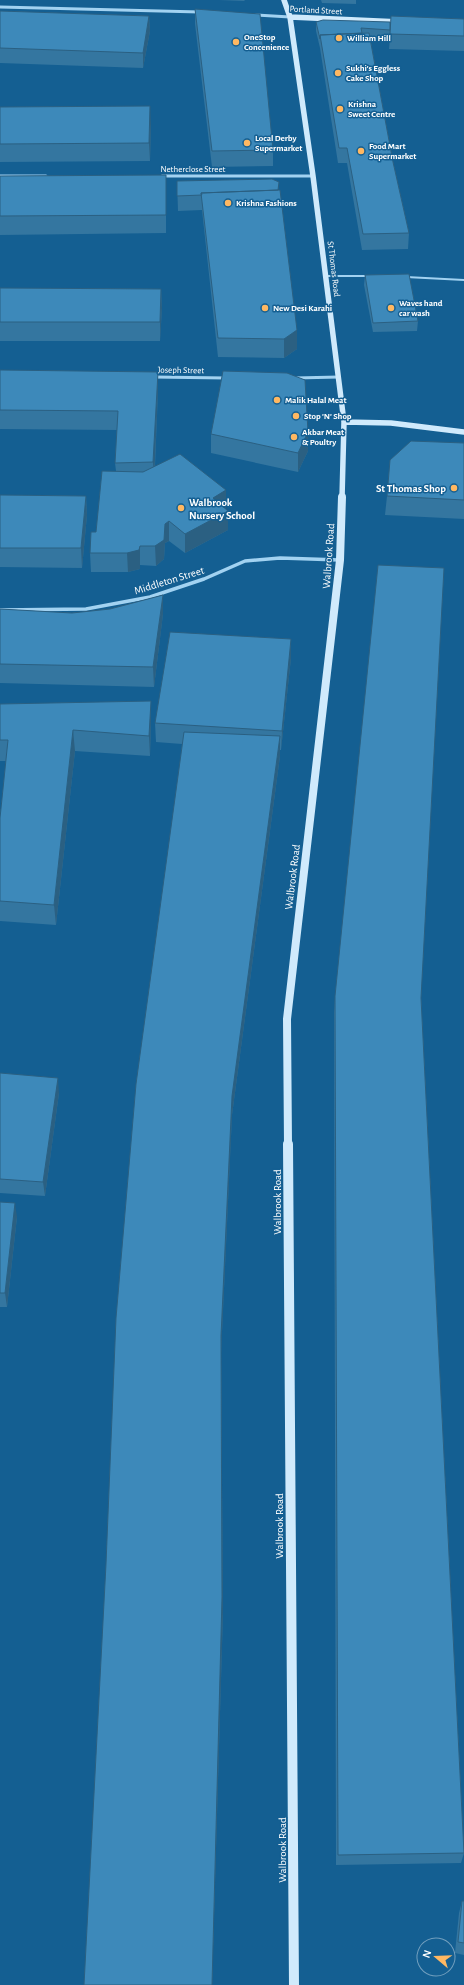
<svg xmlns="http://www.w3.org/2000/svg" width="464" height="1985" viewBox="0 0 464 1985" font-family="'Alegreya Sans',sans-serif">
<rect width="100%" height="100%" fill="#145f92"/>
<g fill="none" stroke-linecap="round" stroke-linejoin="round">
<!-- lane -->
<path stroke="#a2d2f1" stroke-width="2" d="M326,276h42
M406,277l58,3"/>
<!-- street-far1 -->
<path stroke="#a2d2f1" stroke-width="3" d="M0,7l200,5
M256,15l34,2
M0,176h46
M162,176h151
M153,377l73,1
M295,378l44,-1"/>
<!-- street -->
<path stroke="#a2d2f1" stroke-width="3.5" d="M0,610l86,-1 64,-12 54,-18 41,-18 35,-3 60,2"/>
<!-- secondary-far2 -->
<path stroke="#d0eafc" stroke-width="5.5" d="M284,0l6,17 23,159 31,246 -2,76
M290,17l111,5
M344,422l47,1 73,9"/>
<!-- secondary-far1 -->
<path stroke="#d0eafc" stroke-width="8" d="M288,1145l-1,-126 53,-459 2,-63"/>
<!-- secondary -->
<path stroke="#d0eafc" stroke-width="10" d="M288,1144l6,841"/>
</g>
<!-- wall -->
<path fill="#3476a0" d="M219,0h26l-1,1z
M321,0h35v4l-34,-1z
M195,9l78,141v16l-61,1 -17,-143z
M0,11l149,5 1,15 -7,37 -143,-5z
M464,19v32l-75,-2 1,-11v1l-20,-1 23,124 16,71 -1,16 -46,1 -15,-87h-9l-18,-115 -4,-17v-9h74z
M0,107l151,17 -1,37 -150,1z
M166,175v58l-166,2v-59z
M177,181l101,9 19,159 -13,9 -66,-1 -16,-147 -24,1z
M365,275l53,46 -1,10 -44,1 -9,-47z
M0,288l161,1 1,19 -2,33h-160z
M0,370l158,21 -3,75 73,45v19l-43,23 -16,-12 -4,2 -1,16 -8,7 -16,-1v4l-12,3h-37l-1,-19 26,-82 -1,-8 2,-33 -117,-1z
M211,434l97,17 -10,21 -87,-19z
M464,443v76l-79,-4 2,-19z
M0,495l86,1 1,19 -5,53 -82,-1z
M163,595v19l-9,73 -154,-4v-74l72,4 38,-4z
M291,639v19l-10,92h-1v6l-48,359 -11,239 2,258 -11,373h-128l98,-1241 -26,-2 -1,-19z
M0,704l151,17 -1,35 -75,-5 -19,174 -56,-4v-103l6,-57h-6z
M335,996l86,2 43,855 -3,10 -125,2 -2,-853z
M0,1073l59,20 -14,103 -45,-3z
M0,1202l17,15 -10,90h-7z
M462,1901h2v54l-9,-2 4,-40z"/>
<!-- shaded-wall -->
<path fill="#2b6082" d="M149,16l1,15 -7,37v-15z
M150,106l1,18 -1,37 -1,-18z
M161,289l1,19 -2,33v-19z
M297,330v19l-13,9v-19z
M158,372v19l-4,90 -1,-19z
M308,432v19l-10,21v-19z
M226,490v19l-13,-11z
M86,496l1,19 -5,53 -1,-20z
M228,511v19l-43,23v-19z
M169,521v20l-4,2 -1,16 -8,7 -1,-20 10,-22z
M140,546v23l-12,3 -1,-19z
M163,595v19l-9,73 -1,-20z
M291,639v19l-10,92 1,-19z
M151,701v20l-1,35 -1,-20z
M73,730l2,21 -19,174 -2,-20z
M280,736v20l-48,359 -11,239 2,258 -11,373 9,-649 11,-240z
M58,1078l1,15 -14,103 -2,-14z
M15,1203l2,14 -10,90 -2,-14z"/>
<!-- building -->
<path fill="#3d89ba" stroke="#2b6082" d="M195,9l65,5 13,136 -61,1z
M0,11l149,5 -6,37 -143,-5z
M391,16l73,3v17l-74,-2z
M323,20l67,2v8l-29,-2 1,5 -42,2v4l-4,-17z
M369,33l24,129 16,71 -46,1 -16,-86h-8l-19,-113z
M150,106l-1,37 -149,1v-37z
M166,175v40l-166,1v-40z
M272,179l7,3 -1,8 -77,3 1,2 -25,1v-15z
M280,190l17,140 -13,9 -66,-1 -17,-145z
M409,274l9,47 -45,2 -8,-48z
M0,288l161,1 -1,33h-160z
M0,370l158,2 -5,90 -38,1 3,-52 -118,-1z
M223,371l64,2 18,7 3,52 -10,21 -87,-19z
M411,441l53,2v57l-77,-4 3,-36z
M180,454l46,36 -13,8 15,13 -43,23 -16,-13 -4,3 -1,16 -9,6h-15l-1,4 -12,3h-37l1,-21h5l6,-61 41,1z
M0,495l86,1 -5,52h-81z
M378,565l66,3 -23,430 43,855 -126,2 -3,-859z
M163,595l-10,72 -153,-3v-55l72,4 38,-4z
M170,632l121,7 -9,92 -127,-8z
M151,701l-2,35 -76,-6 -19,175 -54,-4v-83l8,-78h-8v-36z
M184,732l96,4 -48,360 -11,240 1,261 -10,388h-128l22,-421 10,-246 20,-234z
M0,1073l58,5 -15,104 -43,-3z
M0,1202l15,1 -10,90h-5z
M462,1901h2v42l-6,-1z"/>
<!-- markers -->
<g fill="#ffb862" stroke="#145f92" stroke-width="1.5">
<circle cx="339" cy="38" r="4"/>
<circle cx="236" cy="42" r="4"/>
<circle cx="338" cy="73" r="4"/>
<circle cx="340" cy="109" r="4"/>
<circle cx="247" cy="143" r="4"/>
<circle cx="361" cy="151" r="4"/>
<circle cx="228" cy="203" r="4"/>
<circle cx="265" cy="308" r="4"/>
<circle cx="391" cy="308" r="4"/>
<circle cx="277" cy="400" r="4"/>
<circle cx="296" cy="416" r="4"/>
<circle cx="294" cy="437" r="4"/>
<circle cx="454" cy="488" r="4"/>
<circle cx="181" cy="508" r="4"/>
</g>
<g text-anchor="middle" stroke-width="3" stroke-linejoin="round" paint-order="stroke">
<!-- far-street labels -->
<g font-size="9" fill="#fff" stroke="#145f92">
<text transform="translate(316 10) rotate(3)" y="3">Portland Street</text>
<text x="193" y="172">Netherclose Street</text>
<text transform="translate(334 269) rotate(83)" y="3">St Thomas Road</text>
<text transform="translate(181 370) rotate(1)" y="3">Joseph Street</text>
</g>
<!-- far-poi labels -->
<g font-size="9" font-weight="bold" fill="#fff" stroke="#145f92" text-anchor="start">
<text x="244" y="40">OneStop<tspan x="244" dy="10">Concenience</tspan></text>
<text x="347" y="41">William Hill</text>
<text x="346" y="71">Sukhi's Eggless<tspan x="346" dy="10">Cake Shop</tspan></text>
<text x="348" y="107">Krishna<tspan x="348" dy="10">Sweet Centre</tspan></text>
<text x="255" y="141">Local Derby<tspan x="255" dy="10">Supermarket</tspan></text>
<text x="369" y="149">Food Mart<tspan x="369" dy="10">Supermarket</tspan></text>
<text x="236" y="206">Krishna Fashions</text>
<text x="399" y="306">Waves hand<tspan x="399" dy="10">car wash</tspan></text>
<text x="273" y="311">New Desi Karahi</text>
<text x="285" y="403">Malik Halal Meat</text>
<text x="304" y="419">Stop 'N' Shop</text>
<text x="302" y="435">Akbar Meat<tspan x="302" dy="10">&amp; Poultry</tspan></text>
</g>
<!-- poi labels -->
<g font-size="11" font-weight="bold" fill="#fff" stroke="#145f92" text-anchor="end">
<text x="446" y="492">St Thomas Shop</text>
<text x="189" y="506" text-anchor="start">Walbrook<tspan x="189" dy="13">Nursery School</tspan></text>
</g>
<!-- street labels -->
<g font-size="11" fill="#fff" stroke="#145f92">
<text transform="translate(328 556) rotate(-86)" y="4">Walbrook Road</text>
<text transform="translate(169 580) rotate(-17)" y="4">Middleton Street</text>
<text transform="translate(292 877) rotate(-83)" y="4">Walbrook Road</text>
<text transform="translate(277 1202) rotate(-90)" y="4">Walbrook Road</text>
<text transform="translate(279 1526) rotate(-90)" y="4">Walbrook Road</text>
<text transform="translate(282 1850) rotate(-90)" y="4">Walbrook Road</text>
</g>
</g>
<!-- north arrow -->
<g transform="translate(436 1957) rotate(289)"><circle r="19" fill="#145f92" stroke="#729fbe"/>
<path d="M0-3L7 15L0 10L-7 15Z" fill="#ffb862"/>
<text y="-6" font-size="11" font-weight="bold" text-anchor="middle" fill="#ffffff">N</text>
</g>
</svg>
